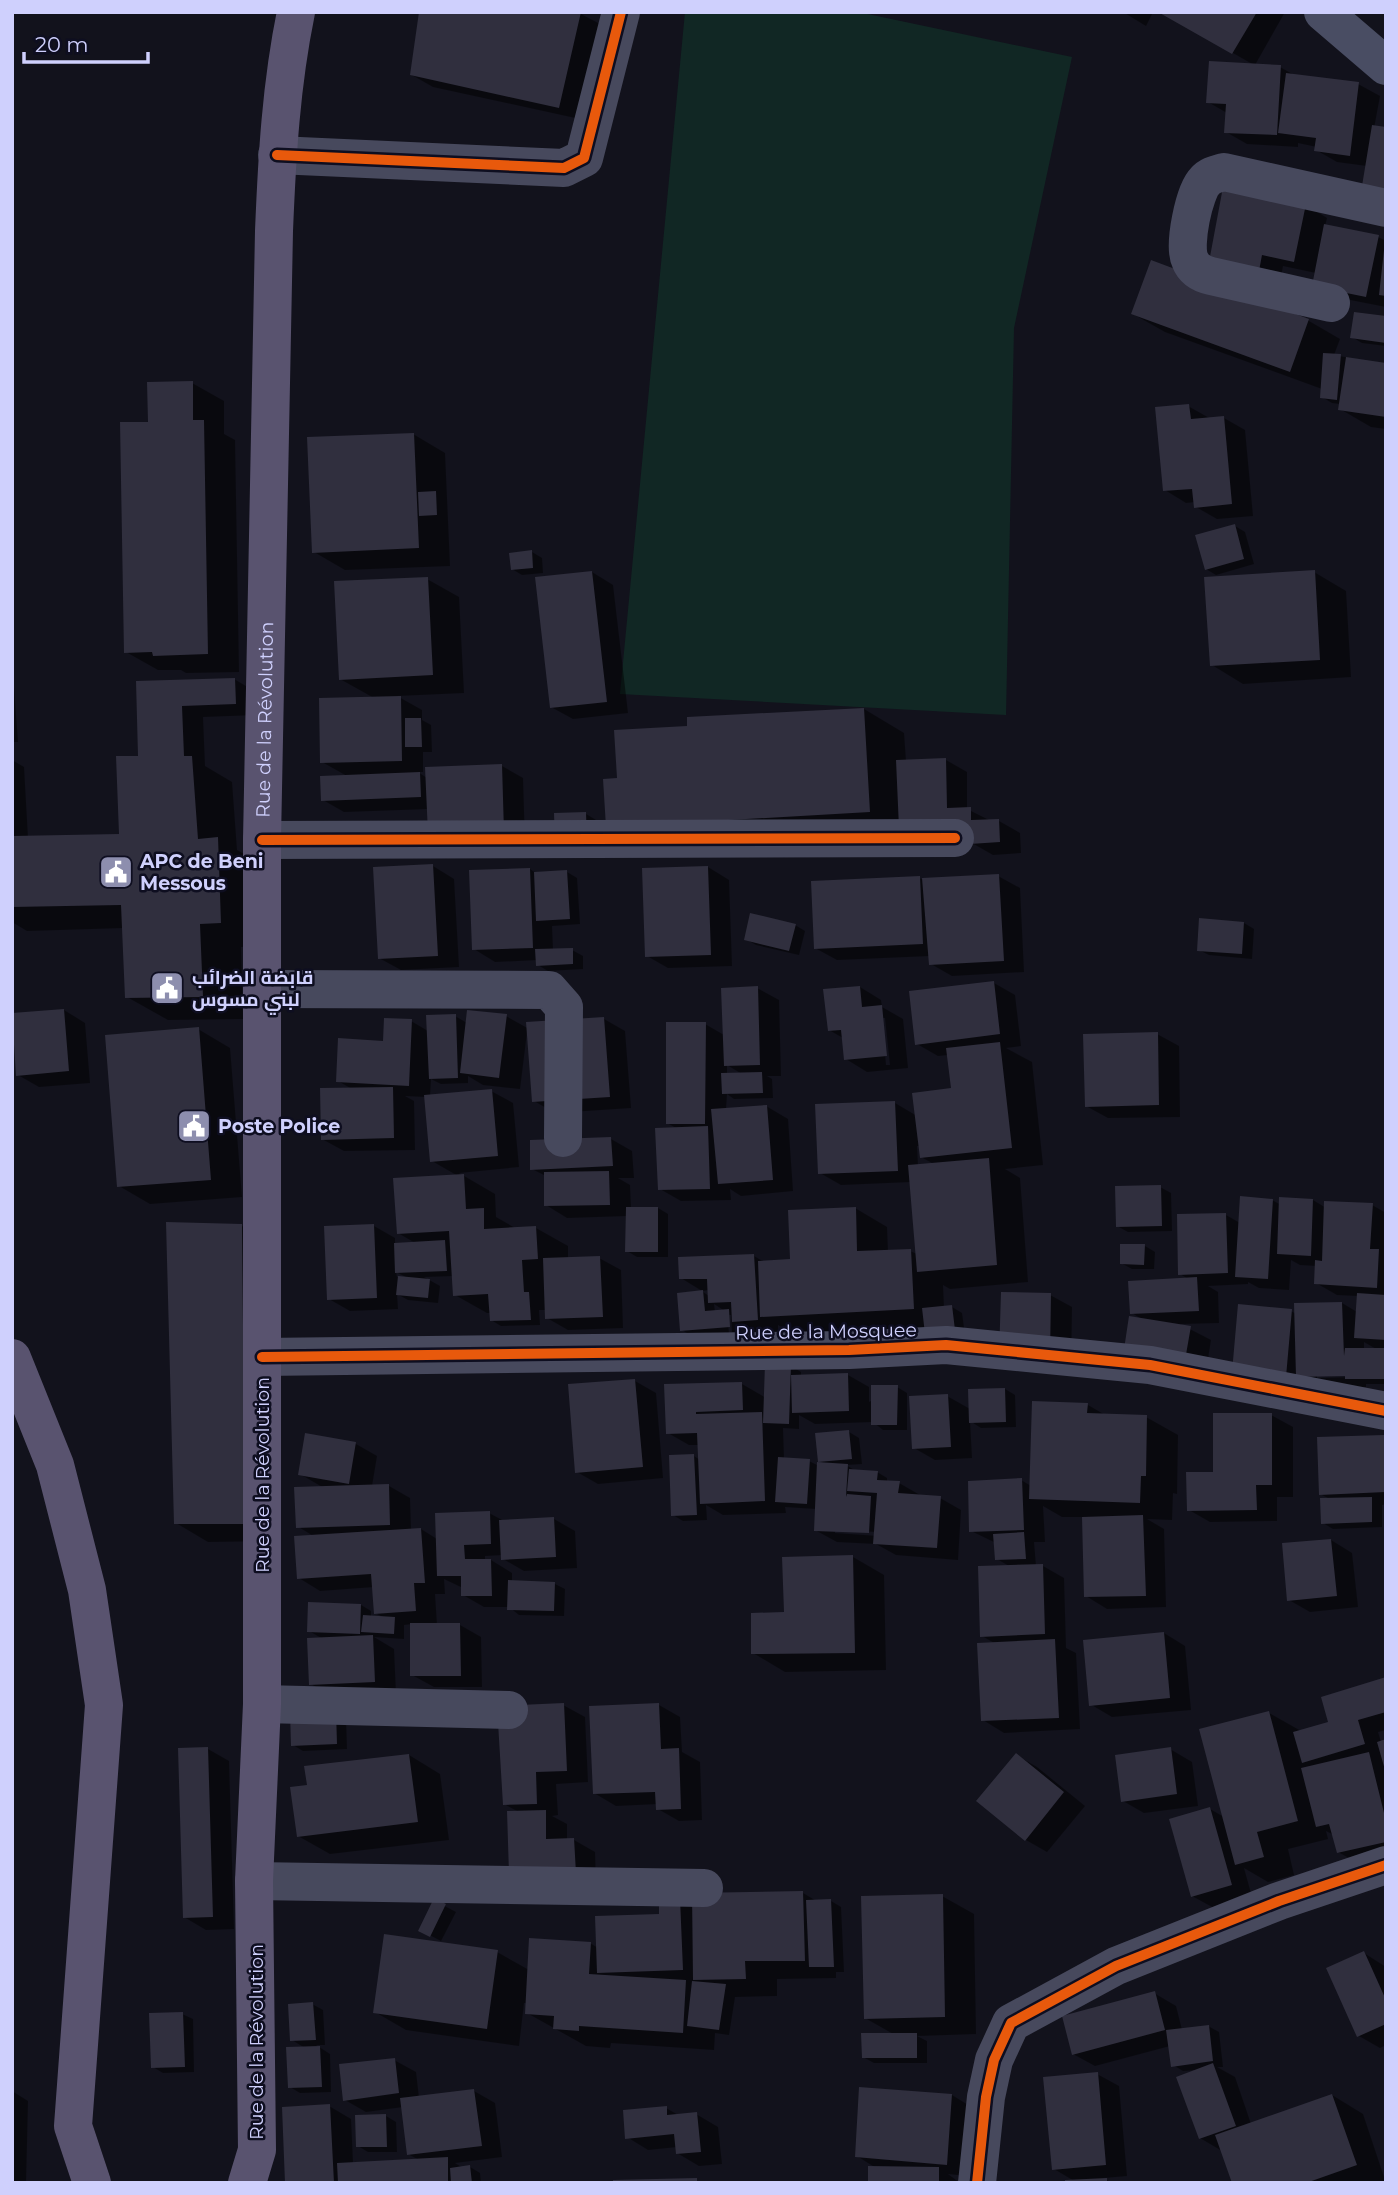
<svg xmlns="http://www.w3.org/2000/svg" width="1398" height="2195" viewBox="0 0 1398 2195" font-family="Montserrat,Cairo,sans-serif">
<rect width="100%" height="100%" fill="#12121c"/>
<!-- green -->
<path fill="#112724" d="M685,12h173l214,45 -58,271 -8,387 -386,-21z"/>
<!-- shadow -->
<path fill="#0007" fill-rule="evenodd" d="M577,12l25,13 -22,94 -147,-32 -21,-12z
M1123,12h30l-7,14z
M1161,12h124l-30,53 25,2 16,9 62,8 22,12 -13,70 -30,-4 -21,-12 1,-3 -19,-4v4l-51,-3 -21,-12 1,-19 -19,-11 46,-37z
M1306,205l21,13 -2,8 53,11 8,4v66l-51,-10 -19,-24 -33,-7 -3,16 -48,-9z
M1152,263l157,58 31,18 -6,16 52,10v64l-15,-2 -31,-18v-5l-8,-1 -10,-6v-8l-157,-57 -32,-18z
M1386,318v28l-24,-3 -10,-6z
M192,383l32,18v33l11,6 4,232 -53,1 -5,-3h-23l-32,-18 24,-228z
M1188,406l23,13 13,-1 21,12 8,86 -36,3 -21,-12 -1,-5 -9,1 -21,-13z
M413,434l32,19 5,113 -105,4 -31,-18z
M1235,526l10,6 9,32 -38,11 -10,-6z
M532,552l10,6 1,15 -21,2 -10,-6z
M592,572l21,13 15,128 -55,6 -22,-12z
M1314,572l32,19 5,86 -108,7 -31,-19z
M427,579l32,18 5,96 -67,3 25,14v10l9,5 1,27h-9v20h-5l9,6 75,-12 21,12 2,66 -96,-35 -85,3 -21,-12 24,-24 -25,-14 52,-64 -34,-19z
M12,660l6,82h-6z
M234,679l22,13 1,23 -54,2 2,49 27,16 5,68 21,12 3,84 -20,1 2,72 -75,1 -41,-23 -3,-69 -97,3 -15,-9v-162l12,7 4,71 93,-2 19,-78 -2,-76z
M864,709l40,24 2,28 40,-1 21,12v37l24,12h8l21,12 1,20 -28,2 -21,-12 -324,6 -30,-69 71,-52z
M586,814l10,6 -29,29z
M433,866l21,13 5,88 -58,3 -22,-12z
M708,867l21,13 3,86 -64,2 -21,-12z
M530,869l7,5 30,-2 10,6 3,46 -28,2 1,24h19l11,6v13l-35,2 -10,-6v-5l-43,2 -21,-13z
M998,876l22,12 4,84 -72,4 -21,-12 -1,-8 -93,4 -22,-12 104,-70 5,2z
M1244,923l10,6 -2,30 -43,-4 -10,-5z
M795,925l10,6 -6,24 -43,-10 -10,-6z
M994,983l21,12 6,51 -15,2 26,14 11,103 -38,4 15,9 8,104 -78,7 -7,-4 1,23 8,-1 10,6 3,22 -171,-1 -16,-9v7l-23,1 -16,-9 1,8h-8l-1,-17h-4l2,18 -37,3 -10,-6 21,-38 6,4v-6l-7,1 -21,-13 73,-22 10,6 28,-1 63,-53 32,19 1,25 22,-1 7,3 -6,-72 -70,3 -21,-12 75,-70 22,13 36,-26 -5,-35 -10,1 -21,-12zM917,1146h3l1,11 13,7 -16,2zM714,1304l11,7 -10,1z
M860,987l21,13 1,7 21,12 5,49 -41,4 -21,-13 -3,-21 -14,-8zM882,1018h3l5,47h-4z
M757,988l22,12 2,76h-14l5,3 1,19 -39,1 -7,-5 -1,15 40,-3 22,13 5,72 -52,5 -11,-7 1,11 -50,1 -21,-12 18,-60 -11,-6 38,-99 19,11zM727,1065l15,9 -15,1z
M64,1010l21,13 5,60 -51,4 -21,-12z
M455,1016l12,7 39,-7 23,13 75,-10 21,12 6,77 -76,5 -21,-12 -7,-69 -7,57 -37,-4 -15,-9v7l-27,1 -10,-5 -1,17 61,-5 22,12 6,64 -60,6 36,21 1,23 19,11h21l32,18v13l31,-1 22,12 2,58 -55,2 -21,-12 -1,-8h-7l1,15 -39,1 -10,-6v-7h-4l-32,-18 -1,-19 -30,1 16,9 -2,17 -30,-3 -11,-6 1,15 -48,2 -21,-12 45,-73 21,12v7l22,-1 -19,-11 60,-57 -26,-15 -6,-64 -21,-1 9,5 1,49 -71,1 -22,-12 30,-50 -14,-8 73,-60 17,10zM396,1272l12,6 -11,-1z
M198,1029l32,19 12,149 -92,7 -31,-18z
M1157,1034l22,12 1,71 -72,1 -22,-12z
M611,1139l21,12 2,27h-16l12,7 1,23h27l10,6v43h-31l-10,-6v-35l-60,2 -21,-13v-29l-14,-7z
M1160,1187l11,6 1,38 -44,1 -11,-6z
M1272,1200l9,5 32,-5 13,8 46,-3 14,8v171h-20v3l-47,1 -63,-4 35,-73 5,3 46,-11 15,9 1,-16 -21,-1 -21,-12 1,-17 -17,-1 -9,-5 -2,30 -30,-2 -11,-6v2l-40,2 10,6 1,31 -39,1 31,16 -6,37 -62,-57 -11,-7 58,-33 -10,-6 46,-59 14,8zM1364,1342l14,8h-14zM1317,1374h37v3l-37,1z
M242,1226l31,18 3,297 -68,1 -32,-19z
M1145,1246l10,6 -1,17h-22l-11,-6z
M1050,1295l22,12 -1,61 -49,-1z
M791,1366l10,6v4l47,-1 21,12v15l28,-15 10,6v37h-24l-10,-8 -58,2 -16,-9v14l-16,-1 1,31 25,2 10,5 7,-1 -7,-4 30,-29 10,6 3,26 -16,1 10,6 21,1 10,6v4l12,1 21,12 20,3 21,12 -3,50 -62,-5 -20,-11 -39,-2 -22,-12 1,-21 -31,-2 1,6 -63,2 -17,-10 1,15 -24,1 -10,-6 21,-59 6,4v-15h-11l-21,-12 -2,-47 76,-2 24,14zM835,1530l43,2v4l-43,-3z
M635,1381l21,12 7,85 -65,6 -21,-12z
M1005,1389l10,6 1,32 -35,1 -11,-7 2,37 -37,2 -21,-12 33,-52 23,13z
M1088,1405l19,11 39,1 32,18 -1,59 -4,-1 -1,27 -25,-1 17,10 2,78 -59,2 -21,-13 -3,-79h-21l-19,-11 2,36h-11l2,24h7l21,12 2,70 10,5 4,76 -76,4 -21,-13 13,-76 -14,-8 27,-70 -12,-7 -1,-16 -25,-12 50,-51 10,6z
M1271,1415l22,12v70h-16v24l-67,1 -21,-12 26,-36z
M1384,1437l2,1v66l-4,1v22l-49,2 -10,-6 7,-24 -10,-5z
M356,1444l21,12 -5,30h17l21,12 1,32 10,-1 16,10 52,-26 15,8 50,-2 21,12 2,37 -53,3 -21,-12v-4l-18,1v5l6,-1 21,13v9l43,2 10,5 -1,27 -45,-1 -10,-8h-25l-21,-12v-7l-19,-9 1,15h-10l2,31h23l21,12 1,50h-48l-22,-12v-51l-8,1v14l-30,-2 20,12 2,45 -64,3 -21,-13 12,-45 -14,-8 52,-26 10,6v6l14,1 -10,-5 -1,-26 -54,4 -21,-13 16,-41 -18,-11 27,-38 -24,-14z
M1331,1540l21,13 6,54 -48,5 -21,-12z
M853,1557l31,18 2,95 -101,2 -32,-19 32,-39z
M1164,1633l21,13 6,64 -79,7 -22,-13z
M1386,1679v51l-8,2 3,10 5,-1v117l-26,6 -22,-12 -4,-17 -8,-4 2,8 -40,10 6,26 -26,7 -24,-14 8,29 -38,11 -22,-12 18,-87 14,8 45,-104 32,18 29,-8z
M563,1705l22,12 3,65 -32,2 2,31 -6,1 15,8v16h7l21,12 1,32 -64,2 -13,-74 -15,-8z
M659,1705l21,12 2,35 18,10 2,58 -23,1 -21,-12v-5l-42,2 -22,-13z
M346,1718l1,31 -44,2 -10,-6z
M208,1749l21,12 5,168 -28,1 -22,-13z
M1170,1749l22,13 6,44 -54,7 -21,-12z
M409,1755l31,19 9,66 -119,14 -32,-18 11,-49z
M1016,1755l21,12 48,39 -38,46 -21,-12 -47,-39z
M803,1893l15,9 13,-1 10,6 3,65h-8v6l-59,1v17l-42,1 -6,38 -14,-2 -1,17 -103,-7 -1,5 -24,-2 -59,-33v-10h-3l-5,43 -113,-16 -31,-18 122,-60 32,18 61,-27 8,5 63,-33 19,-15 14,8z
M942,1896l32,18 2,120 -59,2 10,5v22h-53l-11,-6 32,-22 -30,-17z
M435,1901l21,11 -15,29 -21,-11z
M1364,1953l22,14v78l-6,3 -21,-12z
M1154,1993l22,13 6,24 26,-4 11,6 4,35h-6l18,10 16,47 81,-29 31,19 23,69h-152l-12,-32 -22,-13 -4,-68 -13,1 -10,-6 -3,-19 -75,20 -22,-12z
M312,2004l11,6 2,35h-9l14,9 1,38 -31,1 -10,-6 15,-39 -13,-8z
M182,2014l11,5 1,53 -31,1 -10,-6z
M394,2060l22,12 3,26 55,-7 21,12 7,54 -47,6 8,5 7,-1 10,6 1,10h-194l42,-77 22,13 2,44 66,-3 -11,-6 -5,-47 -37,5 -21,-12z
M1097,2074l22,12 8,90 -23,2 7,5h-44l9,-1 -22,-13z
M12,2091l16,10 -2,82h-14z
M952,2095l21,13 -5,68 -20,-2 12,9h-90l6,-15 -19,-12z
M666,2108l14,8 16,-2 22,13 4,37 -23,2 -22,-13v-6l-29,3 -21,-13z
M386,2116l10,6 1,30h-29l-10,-6z"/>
<!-- building -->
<path fill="#302f3e" d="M419,12h162l-22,96 -149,-33z
M1158,12h99l-25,42z
M1209,61l72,4 -4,70 -53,-2 2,-29 -20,-1z
M1286,73l73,9 -9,74 -36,-5 2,-13 -38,-5z
M1372,125l14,2v63l-24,-4z
M1223,187l83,17 -12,58 -32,-7 -3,16 -50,-9z
M1324,224l55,11 -13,62 -54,-11z
M1384,250h2v46l-7,-1z
M1151,260l158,59 -19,53 -159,-58z
M1354,312l32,4v27l-36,-5z
M1323,353l18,1 -4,46 -17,-2z
M1346,357l40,6v54l-48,-7z
M193,381v39h11l4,234 -55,2 -1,-4 -28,1 -4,-231h28l-1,-40z
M1189,404l2,15 33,-3 8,88 -38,4 -2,-19 -29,2 -8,-84z
M414,433l5,115 -107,5 -5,-116z
M436,491l1,24 -18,1 -1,-24z
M1235,524l9,35 -39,11 -10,-35z
M532,550l1,18 -22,2 -2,-17z
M1315,570l5,90 -110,6 -6,-89z
M592,571l15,131 -57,6 -15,-131z
M428,577l5,98 -94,5 -5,-99z
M235,678l1,26 -54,2 2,50h8l6,83 20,-2 3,86 -21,1 3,73 -78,1 -4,-93 -109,2v-71l107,-2 -3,-78h22l-2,-75z
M401,696l1,65 -82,2 -1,-65z
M864,708l6,104 -264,15 -3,-48 14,-1 -3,-48 73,-4v-9z
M405,718h16l1,29h-17z
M946,758l1,50 24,-1v13l28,-1 1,23 -30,2 -1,-19 -70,3 -3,-68z
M502,764l2,68 -76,2 -3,-67z
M420,772l1,25 -100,4 -1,-25z
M586,812l1,31 -32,1 -1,-31z
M433,864l5,92 -60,3 -5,-92z
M708,866l3,89 -66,2 -3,-89z
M530,868l3,80 -61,2 -3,-80z
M567,870l3,49 -34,2 -2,-49z
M999,874l5,87 -75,4 -7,-87z
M920,876l3,68 -109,5 -3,-68z
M750,913l46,11 -7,27 -45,-11z
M1199,918l45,4 -2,32 -45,-3z
M573,948v16l-37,2 -1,-17z
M994,981l6,53 -85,11 -6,-54z
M758,986l2,79 -36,1 -3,-78z
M860,986l2,21 20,-2 5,51 -43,4 -3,-30 -13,1 -5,-42z
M64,1009l5,62 -53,5 -4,-63z
M467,1010l40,4 -8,64 -39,-5z
M456,1014l2,64 -29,1 -3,-64z
M604,1017l6,80 -78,5 -6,-80z
M384,1018l28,1 -3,67 -73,-4 2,-44 45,3z
M666,1022h40l-1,102h-39z
M199,1027l12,153 -94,7 -12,-152z
M1158,1032l1,73 -74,2 -2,-73z
M1000,1042l12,106 -92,10 -8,-65 39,-5 -5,-40z
M762,1072l1,21 -41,1 -1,-21z
M393,1087l1,51 -73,2 -1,-52z
M492,1089l6,67 -68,6 -6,-67z
M895,1101l3,70 -80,3 -3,-70z
M767,1105l6,75 -55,4 -7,-75z
M708,1126l2,63 -52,1 -3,-62z
M611,1137l2,29 -83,4v-30z
M989,1158l8,107 -80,7 -9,-107z
M609,1171l1,34 -66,1v-34z
M464,1174l2,35 18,-1v21l52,-3 2,33 -16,1 2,32h5l2,28 -41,1 -2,-27 -35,2 -4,-65 -52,3 -4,-56z
M1161,1185l1,41 -46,1 -1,-41z
M1240,1196l33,3 -5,80 -33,-2z
M1279,1197l34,2 -2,57 -34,-2z
M1324,1201l49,2 -3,46h9l-2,39 -63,-4 1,-24 7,1z
M626,1207h32v45h-33z
M856,1207l1,44 54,-2 3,60 -154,8 -2,-56 32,-2 -2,-49z
M1226,1213l2,60 -50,2 -1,-61z
M166,1222l76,2 3,300h-71z
M374,1224l3,74 -50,2 -3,-74z
M445,1240l2,31 -52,2 -1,-30z
M1120,1244h25l-1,21 -24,-1z
M754,1254l4,66 -26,2 -1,-20 -23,1 -1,-24h-28l-1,-22z
M600,1256l3,61 -58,2 -2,-61z
M398,1276l32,3 -2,19 -32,-3z
M1197,1277l2,34 -69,3 -2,-33z
M703,1290l2,21 24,-2 1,18 -50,4 -3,-38z
M1001,1292l50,1 -1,64 -51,-1z
M1357,1293l29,2v45l-32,-2z
M1342,1302l2,54 1,-8h41v31h-41v-3l-49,1 -2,-74z
M1238,1304l54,5 -6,68 -54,-5z
M952,1305l3,25 -30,4 -3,-26z
M1129,1316l62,10 -7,40 -61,-10z
M765,1363l26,2 -2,59 -26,-1z
M848,1373l1,38 -57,2 -1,-38z
M635,1379l8,88 -68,6 -7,-89z
M742,1382l1,28 -47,2v2l66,-2 3,89 -65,3 -3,-71 -31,1 -2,-50z
M871,1385h27l-1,40h-26z
M1005,1388l1,34 -37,1 -1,-34z
M948,1394l3,53 -39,2 -3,-53z
M1032,1401l56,2 -1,10 60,2 -1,61h-5l-1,27 -111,-4z
M1213,1413h59v72h-16l1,25 -70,1 -1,-39h27z
M849,1430l3,29 -34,3 -3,-29z
M305,1433l51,9 -7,42 -51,-9z
M1384,1435l2,57 -67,3 -2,-58z
M694,1454l3,61 -26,1 -2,-61z
M778,1457l32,2 -3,45 -32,-2z
M817,1462l31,2 -2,33 1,-3 24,2 -2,37 -55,-2z
M849,1469l29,2 -1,9 23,1 -2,12 43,3 -4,52 -64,-4 4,-51 -30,-2z
M1022,1478l2,52 -55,2 -1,-51z
M389,1484l1,41 -94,3 -2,-41z
M1372,1497v25l-51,2 -1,-26z
M490,1511l1,33 -27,1 1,14h26l1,37h-31v-20h-24l-2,-63z
M1143,1515l3,81 -62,1 -2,-80z
M554,1517l2,40 -55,3 -2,-40z
M421,1528l4,55h-11l2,28 -42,3 -3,-40 -74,5 -3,-43z
M1024,1532l2,27 -31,1 -2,-26z
M1331,1539l6,57 -50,5 -5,-58z
M853,1555l2,98 -104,1v-41l33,-1 -2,-55z
M1043,1564l2,70 -65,3 -2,-71z
M508,1580l47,2 -1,29 -47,-1z
M308,1602l53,2 -1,30 -53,-2z
M363,1615l32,2 -1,17 -33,-2z
M410,1623h50l1,53h-51z
M1164,1632l6,66 -81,8 -6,-66z
M373,1635l2,47 -66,3 -2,-47z
M1055,1639l4,79 -78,3 -4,-78z
M1386,1677v35l-28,8 7,24 -63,19 -9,-31 35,-10 -7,-25z
M564,1703l3,68 -31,1 1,32 -34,1 -6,-99z
M659,1703l2,46 18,-1 2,61 -25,1 -1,-18 -62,2 -4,-88z
M336,1710l1,34 -46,2 -1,-34z
M1269,1711l29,110 -41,11 7,25 -29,8 -36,-136z
M1386,1739v30l-1,1 -8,-28z
M208,1747l5,170 -30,1 -5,-170z
M1171,1747l6,47 -56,8 -6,-47z
M1369,1752l17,69v21l-49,11 -8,-29 -13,3 -15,-59z
M1016,1753l48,39 -39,49 -49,-40z
M409,1754l9,68 -121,15 -7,-50 17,-2 -3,-19z
M1210,1807l22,78 -41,12 -22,-78z
M546,1810v29l28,-1 2,35 -67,1 -2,-63z
M803,1891l2,70h-60l1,18 -53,1 -1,-87z
M943,1894l2,123 -81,2 -3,-123z
M434,1898l12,6 -16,33 -12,-6z
M680,1898l3,72 -86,3 -2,-57 64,-2v-15z
M831,1899l3,68h-25l-3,-67z
M384,1934l114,16 -11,79 -114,-16z
M529,1938l62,4 -2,32 97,6 -3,53 -104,-7v5l-26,-2 1,-13 -29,-2z
M1364,1951l22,49v24l-29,13 -31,-69z
M692,1981l34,3 -7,46 -32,-4z
M1155,1991l10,39 -93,25 -10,-39z
M313,2002l3,38 -26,1 -2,-37z
M183,2012l2,55 -34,1 -2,-55z
M1209,2025l4,36 -42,6 -5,-37z
M861,2033h56v25h-55z
M320,2046l2,41 -34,1 -2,-41z
M395,2058l4,35 -56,8 -4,-37z
M1213,2063l23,63 -37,13 -23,-62z
M1098,2072l8,93 -54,5 -9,-93z
M859,2087l93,7 -5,71 -92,-8z
M474,2089l8,57 -75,9 -7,-57z
M1332,2094l25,71 -51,18h-74l-17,-48z
M330,2104l4,79h-49l-3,-76z
M667,2106v9l30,-3 4,40 -25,2 -2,-20 -49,5 -2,-29z
M386,2114l1,33h-31l-1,-32z
M448,2157v26h-110l-1,-20z
M470,2165l2,18h-21l-1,-15z
M868,2166l71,1v16h-71z
M697,2178v5h-84v-3z
M1107,2178v5h-42v-3z"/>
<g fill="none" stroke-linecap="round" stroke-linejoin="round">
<!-- street -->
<path stroke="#47495d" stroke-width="38" d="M277,155l287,13 20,-10 37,-146
M1331,303l-120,-27c-9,-2 -17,-6 -21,-16 -7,-14 4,-68 15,-79 5,-6 12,-7 19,-9l162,36
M262,840l693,-2
M262,989l287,1 15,17 -1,131
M262,1357l587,-7 97,-5 204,20 236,46
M262,1704l247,6
M254,1881l450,7
M977,2183l9,-86 8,-37 17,-37 105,-57 163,-65 107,-36"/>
<!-- secondary -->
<path stroke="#494d63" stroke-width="38" d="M1323,12l63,54"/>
<!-- primary -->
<g stroke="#59536f" stroke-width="38">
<path d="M12,1358l43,107 32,125 17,115 -31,421 19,57"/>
<path id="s1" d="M247,2183l10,-33 -3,-269 8,-177v-864l12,-609c3,-74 7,-146 22,-219"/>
</g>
<!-- cycleway casing -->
<g stroke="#0e0e20" stroke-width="15">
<path id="cycleway" d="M277,155l287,13 20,-10 37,-146
M262,840l693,-2
M262,1357l587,-7 97,-5 204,20 236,46
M977,2183l9,-86 8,-37 17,-37 105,-57 163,-65 107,-36"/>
</g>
<!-- cycleway -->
<use href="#cycleway" stroke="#e8590c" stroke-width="10"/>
</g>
<!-- icons -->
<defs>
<g id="civic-square" transform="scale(1.75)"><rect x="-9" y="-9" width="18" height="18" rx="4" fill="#8d8eae" stroke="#0e0e20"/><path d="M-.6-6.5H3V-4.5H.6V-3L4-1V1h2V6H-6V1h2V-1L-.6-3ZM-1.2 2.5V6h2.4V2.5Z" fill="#fff"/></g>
</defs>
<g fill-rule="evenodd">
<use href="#civic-square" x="116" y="872"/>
<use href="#civic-square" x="167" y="988"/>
<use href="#civic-square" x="194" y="1126"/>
</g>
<g text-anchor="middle" stroke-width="5" stroke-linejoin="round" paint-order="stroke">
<!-- street labels -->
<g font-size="19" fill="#cfd0fd" stroke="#0e0e20">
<text dy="7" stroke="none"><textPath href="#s1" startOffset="1465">Rue de la Révolution</textPath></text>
<text transform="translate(826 1331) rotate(-1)" y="7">Rue de la Mosquee</text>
<text transform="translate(262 1475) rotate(-90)" y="7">Rue de la Révolution</text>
<text transform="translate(256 2042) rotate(-90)" y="7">Rue de la Révolution</text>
</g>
<!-- poi labels -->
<g font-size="19" font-weight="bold" fill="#cfd0fd" stroke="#0e0e20" text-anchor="start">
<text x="140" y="868">APC de Beni<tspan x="140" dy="22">Messous</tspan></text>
<text x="192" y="984">قابضة الضرائب<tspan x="192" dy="22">لبني مسوس</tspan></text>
<text x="218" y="1133">Poste Police</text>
</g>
</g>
<!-- border -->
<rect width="1398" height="2195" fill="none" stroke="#cfd0fd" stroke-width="28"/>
<!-- scale -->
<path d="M24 52v10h124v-10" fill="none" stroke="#cfd0fd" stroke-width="3.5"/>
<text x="35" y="52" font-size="21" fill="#cfd0fd" stroke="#0e0e20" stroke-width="5" paint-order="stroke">20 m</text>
</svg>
